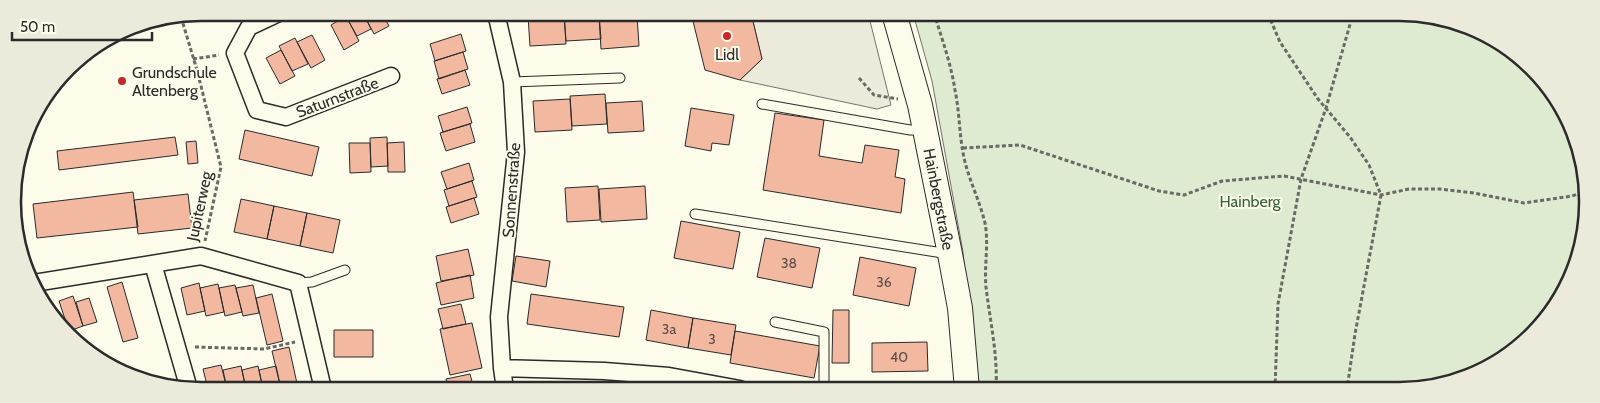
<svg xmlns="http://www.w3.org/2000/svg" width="1600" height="403" viewBox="0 0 1600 403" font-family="Cabin,sans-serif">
<rect width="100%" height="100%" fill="#fdfbea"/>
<!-- park -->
<path fill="#deebd1" stroke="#74746e" d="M913,13l510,1 70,24 56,49 32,66 5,73 -18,59 -36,50 -50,36 -59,18h-447l-13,-137 -31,-171z"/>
<!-- parking -->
<path fill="#eceadb" stroke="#74746e" d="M751,13h117l23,92 -14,4 -137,-29 22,-21z"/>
<!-- building -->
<path fill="#f2b8a0" stroke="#2b2b2b" d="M202,12l11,1 -11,8 -6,-7z
M344,13h19l8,16 -14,7z
M363,13h19l7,13 -15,8z
M564,13h35l2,26 -35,2z
M691,13h60l11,46 -22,21 -35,-10z
M564,14l2,30 -36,2 -2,-30z
M637,15l2,31 -38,3 -2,-32z
M346,16l13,25 -15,9 -13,-25z
M461,34l5,17 -31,10 -5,-17z
M312,35l13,25 -14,8 -14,-26z
M295,38l13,26 -16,7 -13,-25z
M281,50l14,26 -15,8 -14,-26z
M463,52l5,17 -29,10 -5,-18z
M465,70l5,15 -28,9 -5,-15z
M605,94l2,30 -35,2 -2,-30z
M570,99l2,31 -37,2 -2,-31z
M642,101l2,30 -36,2 -2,-30z
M467,107l5,16 -29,9 -5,-16z
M691,108l43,7 -5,30 -17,-2 -1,8 -26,-5z
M775,113l49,7 -5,36 43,7 3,-18 34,5 -4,27 10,2 -4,34 -138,-23z
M470,124l5,18 -29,9 -6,-18z
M245,130l74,17 -7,29 -73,-17z
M175,137l3,18 -119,15 -2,-19z
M387,137l1,29 -17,1 -1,-29z
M196,141l2,22 -10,1 -2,-22z
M404,142l1,30h-17l-1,-29z
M349,143h21l1,29 -21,1z
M469,163l5,17 -27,9 -6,-17z
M472,181l5,16 -28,9 -5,-16z
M598,186l2,34 -33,2 -2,-34z
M645,186l2,33 -46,3 -2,-33z
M133,192l5,35 -101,11 -4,-34z
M188,194l4,34 -54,6 -4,-34z
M474,198l5,16 -28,9 -5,-16z
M241,199l33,7 -7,33 -33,-7z
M274,206l33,7 -7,33 -33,-7z
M307,213l33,7 -7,33 -33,-7z
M681,221l59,11 -7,37 -59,-11z
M765,238l55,10 -8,40 -55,-11z
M468,249l6,26 -33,6 -5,-25z
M516,256l34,5 -4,26 -34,-6z
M860,257l56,11 -7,38 -56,-11z
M470,275l4,23 -33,7 -5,-22z
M122,282l16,56 -15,4 -16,-55z
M199,283l6,28 -18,4 -6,-27z
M218,284l6,28 -18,4 -6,-28z
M235,285l7,27 -17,4 -6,-28z
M253,285l6,28 -16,3 -7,-28z
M272,294l11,47 -16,4 -11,-47z
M531,294l93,13 -5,30 -92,-13z
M73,296l10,30 -14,5 -10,-30z
M89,298l8,24 -14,4 -7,-24z
M461,304l5,20 -23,5 -5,-20z
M651,310l42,8 -5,30 -42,-8z
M833,310h16v53h-17z
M693,318l43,7 -5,30 -43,-7z
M472,323l10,45 -32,7 -10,-46z
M334,330h39v27h-39z
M735,331l85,15 -6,32 -84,-15z
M927,342l1,29 -56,1v-29z
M289,347l9,41 -2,1h-15l-9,-38z
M221,365l6,24h-19l-5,-20z
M241,366l5,23h-19l-4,-19z
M258,366l5,23h-17l-4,-19z
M276,366l5,23h-18l-4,-19z
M470,374l4,15h-26l-2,-10z
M529,388h82v1h-82z"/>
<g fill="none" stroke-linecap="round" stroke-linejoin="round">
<!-- lane casing -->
<g stroke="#2b2b2b" stroke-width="11">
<path id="lane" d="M512,82l108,-4
M762,104l148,26h15
M695,214l254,40
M298,283l14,-1 33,-12
M775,322l49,10v57"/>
</g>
<!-- street casing -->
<g stroke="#2b2b2b" stroke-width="19">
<path id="street" d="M279,13l-30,14 -14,26 22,57 29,7 105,-41
M496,13l16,69 4,70 -17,165 3,51 3,21
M153,264l36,125
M34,283l167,-27 97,27 25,106
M502,368l102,3 65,5 71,13"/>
</g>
<!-- secondary casing -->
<g stroke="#2b2b2b" stroke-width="26">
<path id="secondary" d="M894,13l26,92 30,149 10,54 7,81"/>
</g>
<!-- path -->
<path stroke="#6a6964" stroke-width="3" stroke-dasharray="4 2.5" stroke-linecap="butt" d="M934,13c8,26 17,51 21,77 5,24 4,48 10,72 5,20 15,40 20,61 4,21 -1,43 1,64 4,34 12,68 10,102
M1268,14l12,28 38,57 32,38 19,28 12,30 -26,139 -8,55
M181,17l16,53 24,97 -16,74
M193,59l26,-4
M859,78l15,17 24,4
M1571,133l11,38
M963,148l57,-3 139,46 25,4 38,-14 62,-5 97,19 28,-6h31l34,4 50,10 48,-7 12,-4
M195,347l69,2 31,-7
M1275,389l3,-85 23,-125 25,-71 27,-94"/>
<!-- lane -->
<use href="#lane" stroke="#fdfbea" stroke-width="9"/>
<!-- street -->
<use href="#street" stroke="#fdfbea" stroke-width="16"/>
<!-- secondary -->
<use href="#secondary" stroke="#fdfbea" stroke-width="24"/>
</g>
<!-- markers -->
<g fill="#c62828" stroke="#fdfbea" stroke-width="2">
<circle cx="727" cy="36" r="5"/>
<circle cx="122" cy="81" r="5"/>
</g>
<g text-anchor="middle" stroke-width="4" stroke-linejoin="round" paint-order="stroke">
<!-- number labels -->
<g font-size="14" fill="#5d4e48">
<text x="789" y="268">38</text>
<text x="884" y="287">36</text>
<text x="669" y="334">3a</text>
<text x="712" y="344">3</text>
<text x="899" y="362">40</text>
</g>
<!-- poi labels -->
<g font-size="16" fill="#2b2b2b" stroke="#fdfbea">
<text x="727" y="60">Lidl</text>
<text x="132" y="78" text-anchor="start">Grundschule<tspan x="132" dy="18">Altenberg</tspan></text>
</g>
<!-- street labels -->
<g font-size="16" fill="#2b2b2b" stroke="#fdfbea">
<text transform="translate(337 97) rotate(-21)" y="6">Saturnstraße</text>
<text transform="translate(511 190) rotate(-86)" y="6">Sonnenstraße</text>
<text transform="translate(939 199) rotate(79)" y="6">Hainbergstraße</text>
<text transform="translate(199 206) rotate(-78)" y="6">Jupiterweg</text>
</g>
<!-- park labels -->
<g font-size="16" fill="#34623c" stroke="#fdfbea">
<text x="1250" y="207">Hainberg</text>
</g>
</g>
<!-- crop -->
<path d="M0 0H1600V403H0ZM201 21H1399A180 180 0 0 1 1579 201V202A180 180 0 0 1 1399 382H201A180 180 0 0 1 21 202V201A180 180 0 0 1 201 21Z" fill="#eceadb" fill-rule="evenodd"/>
<path fill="none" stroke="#2b2b2b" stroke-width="2.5" d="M201 21H1399A180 180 0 0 1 1579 201V202A180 180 0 0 1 1399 382H201A180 180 0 0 1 21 202V201A180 180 0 0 1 201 21Z"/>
<!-- scale -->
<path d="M12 32v8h140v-8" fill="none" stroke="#2b2b2b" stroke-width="2.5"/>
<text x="20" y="32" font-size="15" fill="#2b2b2b" stroke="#fdfbea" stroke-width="4" paint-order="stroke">50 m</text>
</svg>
